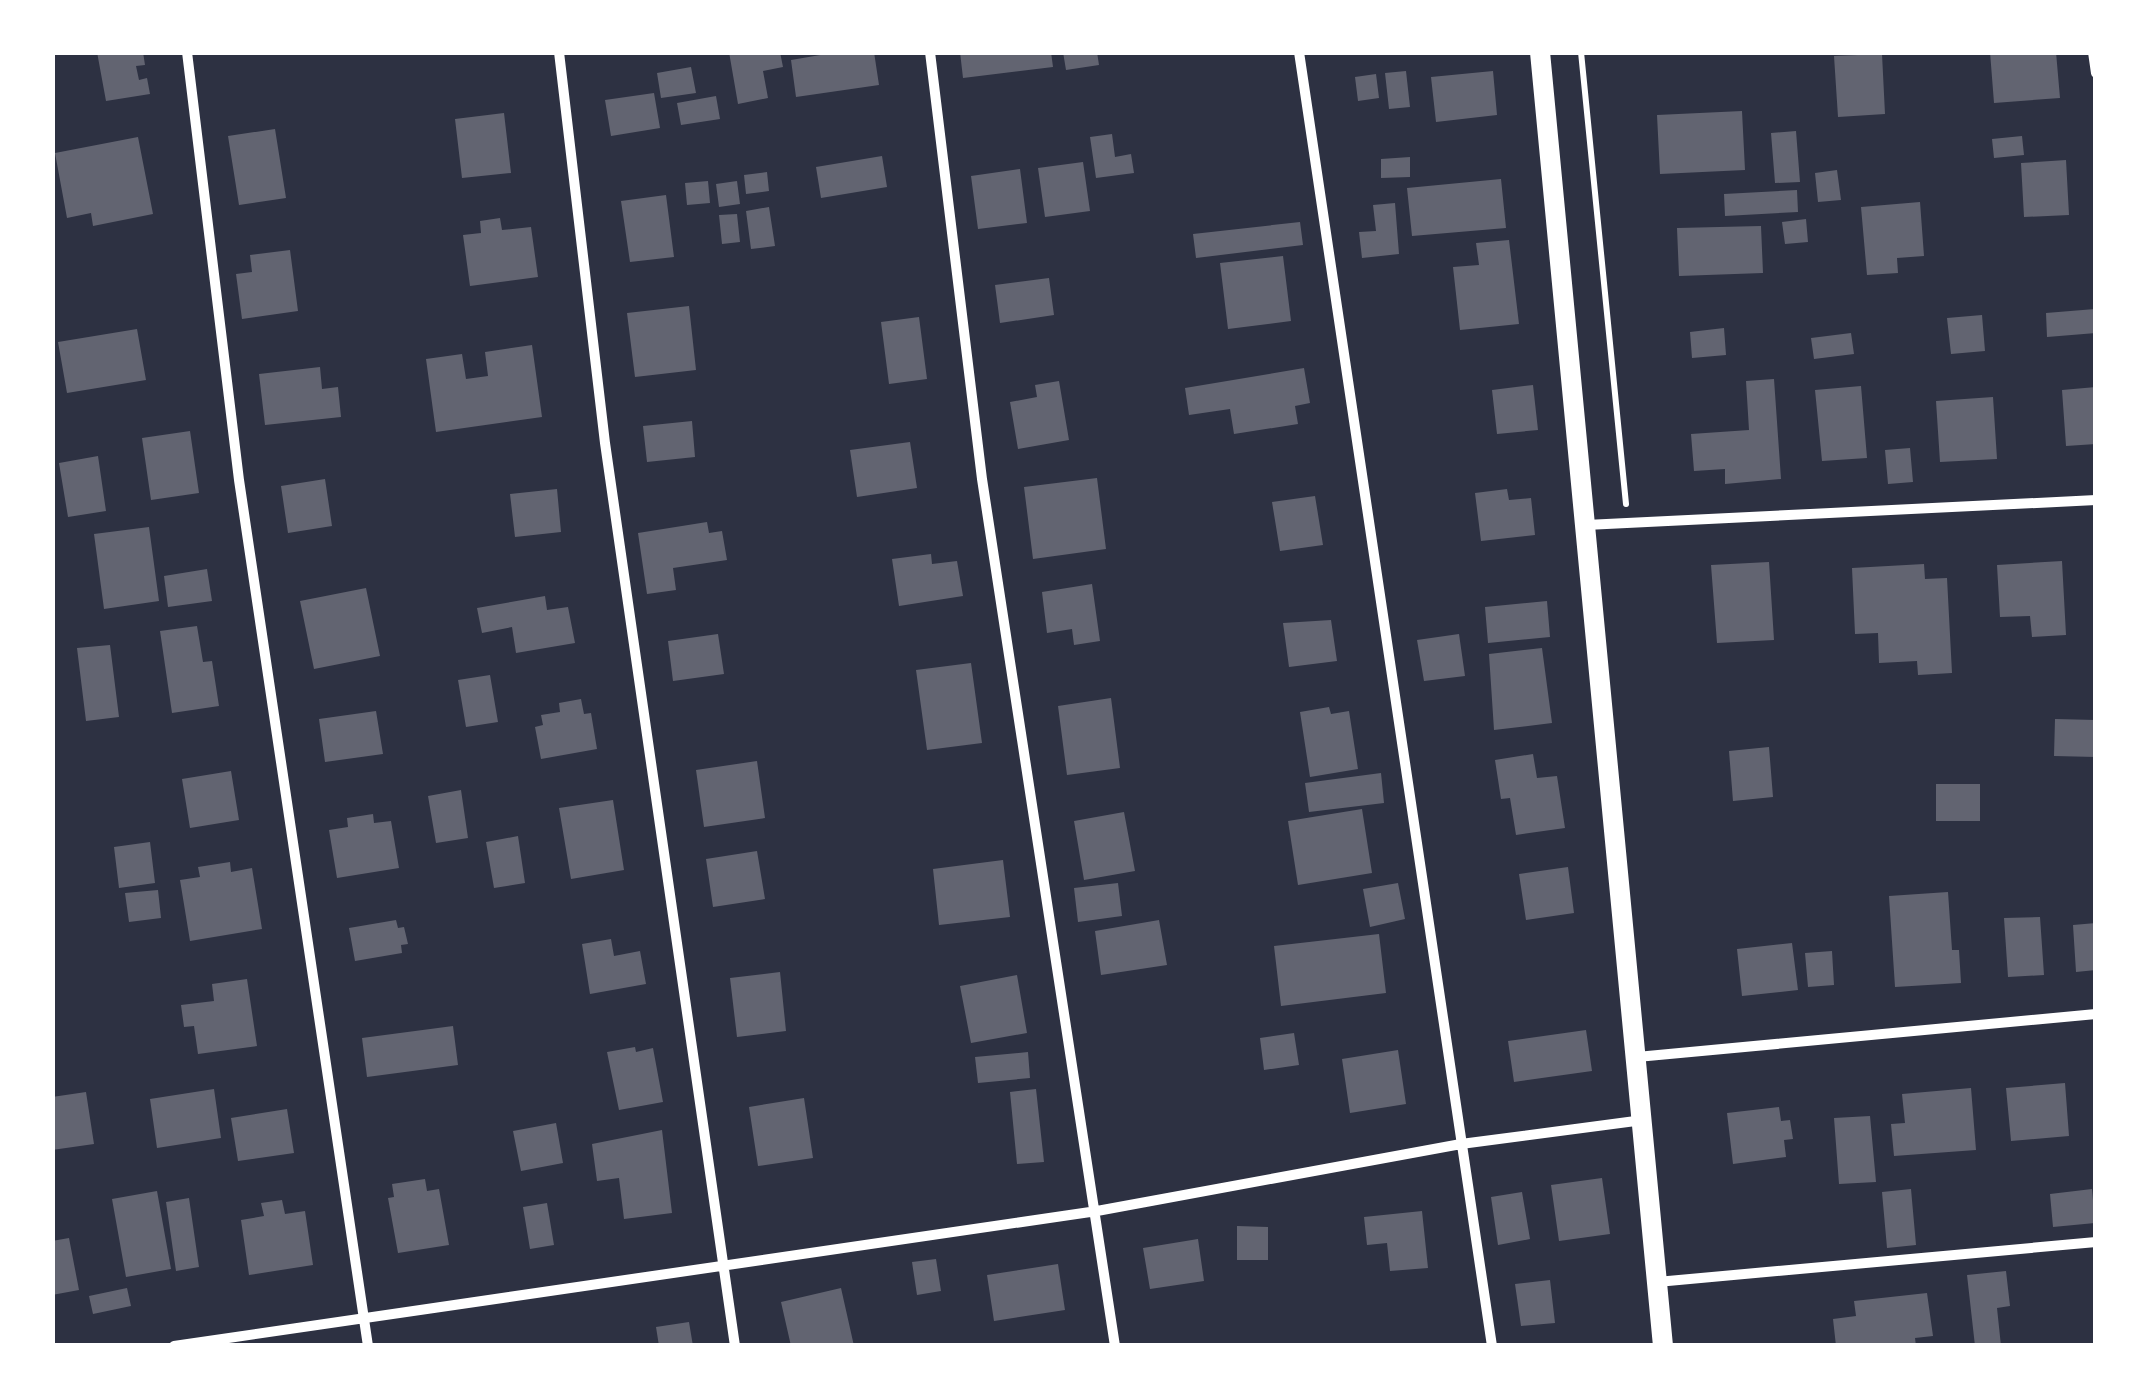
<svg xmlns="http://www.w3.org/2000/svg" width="2148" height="1398" viewBox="0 0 2148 1398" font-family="'Fira Sans',sans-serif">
<rect width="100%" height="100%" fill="#2d3142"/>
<!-- building -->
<path fill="#626471" d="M97,52h46l2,13 -9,1 3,14 8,-2 3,16 -44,7z
M729,52h51l3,15 -20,4 5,27 -30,6z
M838,52h36l5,33 -83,12 -5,-37z
M960,52h91l2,15 -90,11z
M1063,52h34l2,13 -33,5z
M1990,52h66l4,46 -66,5z
M1882,54l3,60 -47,3 -4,-61z
M691,67l5,26 -35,5 -4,-25z
M1406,71l4,36 -21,2 -4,-36z
M1493,71l4,44 -61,7 -5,-45z
M1376,74l3,24 -21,3 -3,-24z
M654,93l6,35 -49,8 -6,-36z
M716,96l4,23 -39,6 -4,-22z
M1742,111l3,59 -85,4 -3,-59z
M504,113l7,60 -49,5 -7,-59z
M275,129l11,69 -47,7 -11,-69z
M1796,131l4,51 -25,1 -4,-50z
M1112,134l3,23 16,-3 3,19 -38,5 -6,-41z
M2022,136l2,19 -30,3 -2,-19z
M138,137l15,77 -60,12 -2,-13 -24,5 -12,-65z
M882,156l5,31 -66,11 -5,-31z
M1410,157v20l-29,1v-19z
M2066,160l3,55 -45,2 -3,-54z
M1083,162l7,49 -45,6 -7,-49z
M1020,169l7,54 -49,6 -7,-53z
M1837,170l4,30 -23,2 -3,-29z
M767,172l2,19 -23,3 -2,-19z
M1501,179l5,49 -94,8 -5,-48z
M708,181l2,22 -23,2 -2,-22z
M737,181l3,23 -21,3 -3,-23z
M1797,190l1,22 -73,4 -1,-22z
M666,195l8,62 -44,5 -9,-61z
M1920,202l4,54 -27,2 1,15 -31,2 -6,-68z
M1395,203l4,51 -37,4 -3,-26 17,-1 -3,-26z
M769,207l6,39 -24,3 -5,-38z
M737,214l3,28 -18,2 -3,-29z
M500,218l2,12 29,-3 7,50 -68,9 -7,-51 18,-2 -1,-12z
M1806,219l2,23 -23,2 -3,-22z
M1300,222l3,23 -107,13 -3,-24z
M1761,226l2,47 -84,3 -2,-48z
M1509,240l10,84 -59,6 -7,-63 26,-2 -3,-22z
M290,250l8,61 -56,8 -6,-45 16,-2 -2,-17z
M1283,256l8,65 -63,8 -8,-66z
M1049,278l5,37 -54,8 -5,-38z
M689,306l7,64 -61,7 -8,-64z
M2095,309l1,24 -49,4 -1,-24z
M1982,315l3,36 -34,3 -4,-36z
M919,317l8,62 -38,5 -8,-62z
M1724,328l2,27 -34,3 -2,-26z
M137,329l9,51 -79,13 -9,-51z
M1851,333l3,21 -40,5 -3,-21z
M532,345l10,72 -106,15 -10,-73 36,-5 4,25 22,-3 -3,-24z
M320,367l2,22 16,-2 3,30 -76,8 -6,-51z
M1304,368l6,35 -15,3 3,18 -64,10 -4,-25 -41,6 -4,-27z
M1774,379l7,100 -56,5v-15l-31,2 -3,-37 58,-4 -3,-49z
M1059,381l10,59 -51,9 -8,-47 27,-5 -2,-12z
M1533,385l5,45 -41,4 -5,-44z
M1861,386l6,72 -45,3 -7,-71z
M2096,387v57l-30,2 -4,-56z
M1993,397l4,62 -57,3 -4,-61z
M692,421l3,36 -48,5 -4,-36z
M190,431l9,62 -48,7 -9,-62z
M910,442l7,46 -60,9 -7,-47z
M1910,448l3,34 -25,2 -3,-34z
M98,456l8,55 -38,6 -9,-54z
M1097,478l9,71 -73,10 -9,-72z
M325,479l7,47 -44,7 -7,-47z
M557,489l4,43 -46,5 -5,-43z
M1507,489l2,11 22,-2 4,37 -54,6 -6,-48z
M1315,496l8,49 -43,6 -8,-49z
M707,522l2,11 13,-2 5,29 -54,8 3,22 -29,4 -9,-61z
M149,527l10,74 -55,8 -10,-75z
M931,554l1,10 25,-3 6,35 -64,10 -7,-47z
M2062,561l4,74 -34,2 -2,-21 -30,1 -3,-52z
M1769,562l5,78 -57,3 -6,-78z
M1924,564l1,15 22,-1 5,95 -34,2 -1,-14 -38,2 -1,-30 -23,1 -3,-66z
M207,569l5,32 -44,6 -4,-31z
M1092,584l8,57 -26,4 -2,-16 -25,4 -5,-41z
M366,588l14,68 -66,13 -14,-68z
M545,596l2,14 21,-3 7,36 -59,10 -4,-26 -30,6 -5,-25z
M1547,601l3,36 -62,6 -3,-36z
M1331,620l6,41 -48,6 -6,-44z
M197,626l6,36 9,-1 7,45 -47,7 -12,-82z
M718,634l6,40 -51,7 -5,-40z
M1459,634l6,42 -41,5 -7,-41z
M110,645l9,72 -33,4 -9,-73z
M1542,648l10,75 -58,7 -5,-76z
M971,663l11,80 -55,7 -11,-80z
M490,675l8,47 -32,5 -8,-47z
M1111,698l9,70 -53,7 -9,-69z
M581,699l3,15 7,-1 6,36 -56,10 -6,-32 8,-2 -2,-10 19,-3 -1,-9z
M1329,707l2,7 18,-3 9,58 -48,8 -10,-65z
M376,711l7,43 -58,8 -6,-43z
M2055,719l41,1v37l-42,-1z
M1769,747l4,50 -40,4 -4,-50z
M1533,754l4,24 20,-2 8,52 -49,7 -6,-37 -9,1 -6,-39z
M757,761l8,57 -61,9 -8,-57z
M231,771l8,49 -49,8 -8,-49z
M1381,773l3,30 -75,9 -4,-29z
M1936,784h44v37h-44z
M461,790l7,48 -32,5 -8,-47z
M613,800l11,70 -53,9 -12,-71z
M1362,809l10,64 -74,12 -10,-64z
M1124,812l11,59 -51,9 -10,-59z
M373,814l1,9 17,-2 8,47 -62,10 -8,-48 19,-3 -1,-9z
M518,836l7,47 -31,5 -8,-46z
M150,842l5,41 -36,5 -5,-41z
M757,851l8,48 -52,8 -7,-48z
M1003,860l7,57 -71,8 -6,-56z
M230,862l1,10 21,-4 10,61 -72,12 -10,-61 20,-3 -2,-10z
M1568,867l6,46 -48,7 -7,-46z
M1118,883l4,33 -44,6 -4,-34z
M1398,883l7,36 -35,8 -7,-38z
M158,890l3,28 -32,4 -4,-29z
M1948,892l4,58h7l2,33 -66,4 -6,-91z
M2040,917l4,58 -36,2 -4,-59z
M396,920l2,8 6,-1 4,17 -7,1 1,8 -47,8 -6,-33z
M1159,920l8,45 -66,10 -6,-44z
M2096,923v47l-20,2 -3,-47z
M1379,934l7,59 -105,13 -7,-60z
M611,939l3,17 26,-5 6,33 -56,10 -8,-50z
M1792,943l6,47 -56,6 -5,-47z
M1832,951l2,34 -26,2 -3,-34z
M780,972l6,59 -49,6 -7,-59z
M1017,975l10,58 -56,10 -11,-57z
M247,979l10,67 -59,8 -4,-28 -10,1 -3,-22 33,-4 -2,-17z
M453,1026l5,39 -91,12 -5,-39z
M1586,1030l6,41 -78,11 -6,-41z
M1294,1033l5,32 -35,5 -4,-32z
M635,1047l1,5 17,-4 10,54 -44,8 -12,-58z
M1398,1050l8,54 -56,9 -8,-54z
M1028,1052l2,26 -52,5 -3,-26z
M2065,1083l4,53 -58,5 -5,-53z
M1971,1088l5,62 -82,6 -3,-32 14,-1 -3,-29z
M214,1089l7,49 -64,10 -7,-49z
M1036,1089l8,73 -27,2 -7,-72z
M86,1092l8,52 -42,6v-53z
M804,1098l9,60 -55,8 -9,-59z
M1779,1107l2,14 9,-1 3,19 -9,1 2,17 -53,7 -6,-51z
M287,1109l7,44 -56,8 -7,-43z
M1870,1116l6,66 -37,2 -5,-66z
M556,1123l7,40 -42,8 -8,-40z
M662,1130l10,83 -48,6 -5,-41 -22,3 -5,-37z
M1602,1178l8,56 -51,7 -8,-56z
M425,1179l2,12 12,-2 10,56 -51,8 -10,-55 6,-1 -2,-13z
M1911,1189l5,56 -29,3 -5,-56z
M2092,1189l3,34 -42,4 -3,-33z
M157,1191l14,78 -45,8 -14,-78z
M1522,1192l8,47 -32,6 -7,-48z
M189,1198l10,69 -23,4 -10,-69z
M282,1200l3,14 20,-3 8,54 -64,10 -8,-55 23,-4 -3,-13z
M547,1203l7,42 -24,4 -7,-42z
M1422,1211l6,57 -38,3 -3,-28 -20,2 -3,-28z
M1237,1226l31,1v33h-31z
M69,1238l10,52 -27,5v-54z
M1198,1239l6,42 -54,8 -7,-41z
M936,1259l5,32 -24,4 -5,-33z
M1058,1264l7,46 -71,11 -7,-46z
M2006,1271l4,35 -13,2 4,38h-26l-8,-71z
M1550,1280l5,43 -34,3 -6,-42z
M127,1288l4,18 -38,8 -4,-18z
M841,1288l13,58h-63l-10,-44z
M1927,1293l6,43 -18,2 1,8h-80l-3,-27 23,-3 -2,-15z
M689,1322l4,24h-34l-3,-19z"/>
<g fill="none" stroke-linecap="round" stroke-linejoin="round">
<!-- path -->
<path stroke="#fff" stroke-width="6" d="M1581,52l45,452"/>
<!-- minor -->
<path stroke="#fff" stroke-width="10" d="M187,52l52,428 129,866
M559,52l46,391 130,903
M930,52l52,427 133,867
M1299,52l193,1294
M2093,52l3,21
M1586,525l510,-25
M1637,1057l459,-43
M1657,1282l439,-40
M174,1346l923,-135 364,-67 182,-24"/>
<!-- secondary -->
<path stroke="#fff" stroke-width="20" d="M1540,52l123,1294"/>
</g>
<!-- border -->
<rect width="2148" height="1398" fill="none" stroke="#ffffff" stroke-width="110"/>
</svg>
